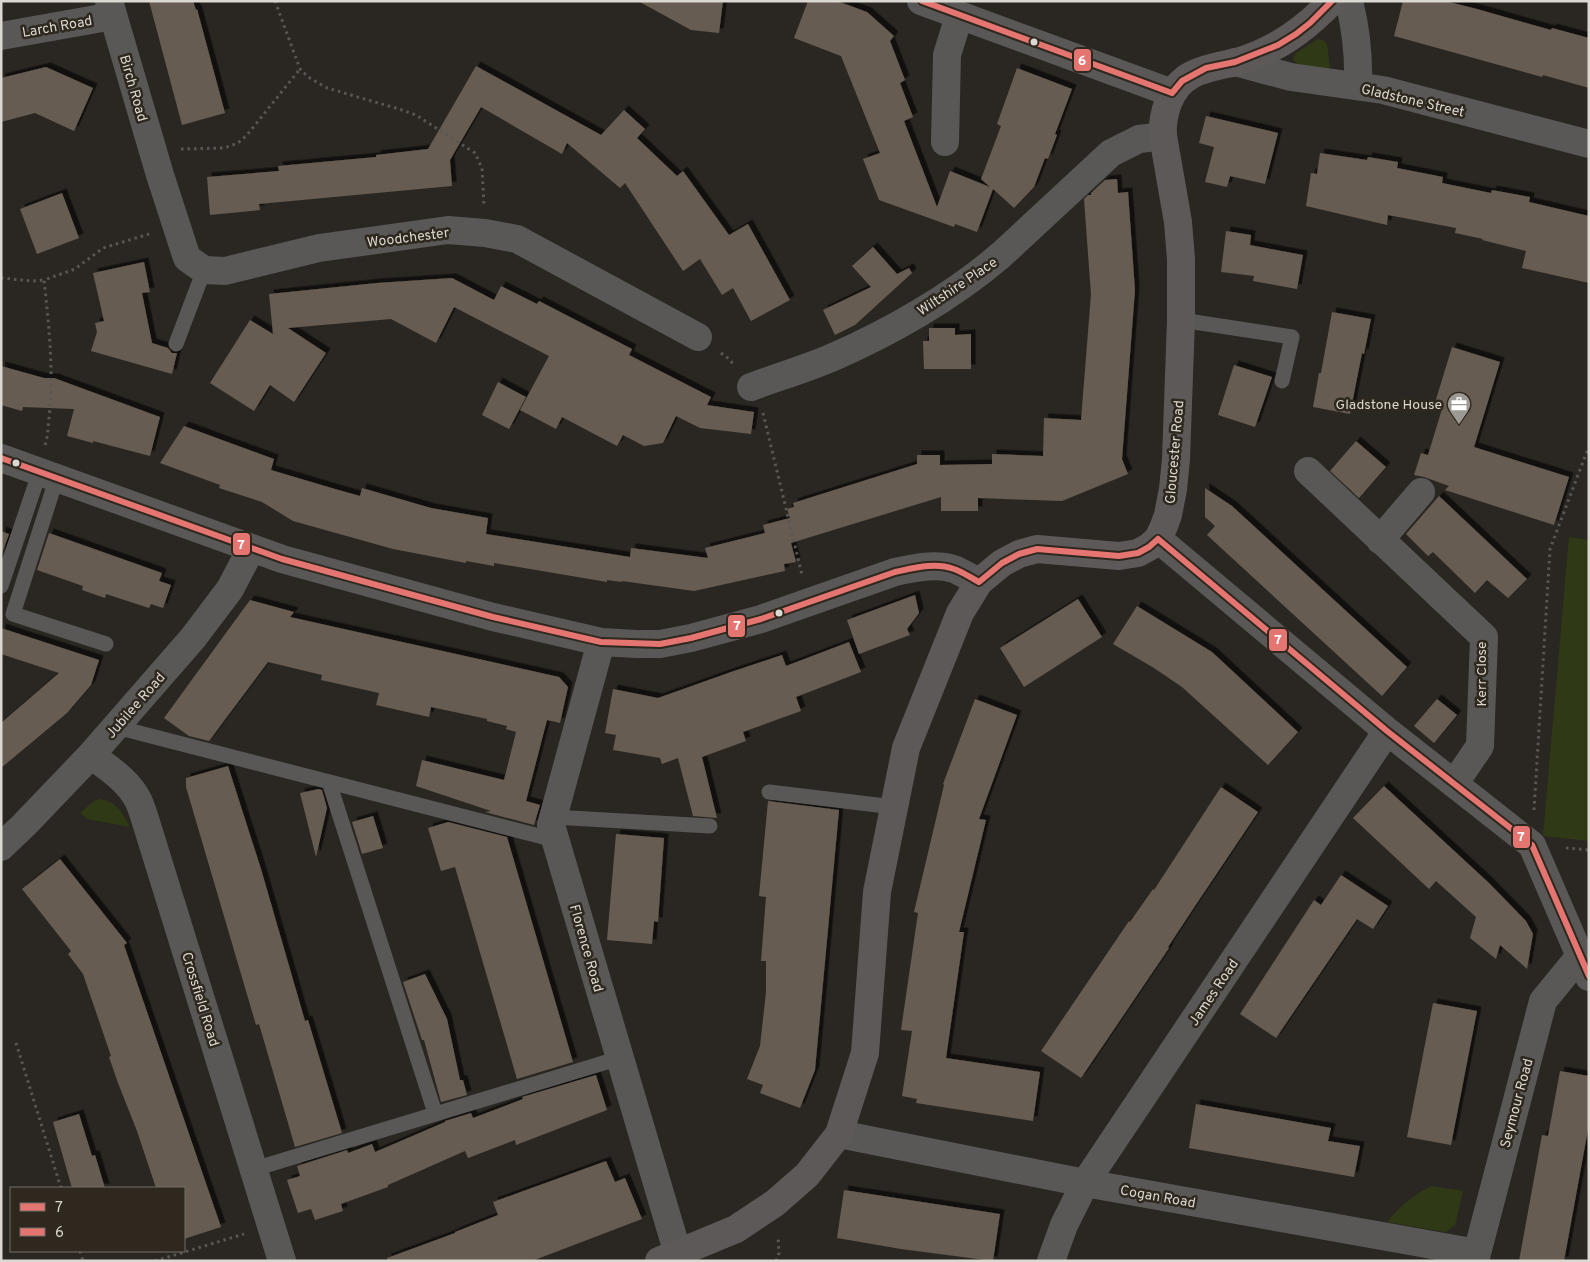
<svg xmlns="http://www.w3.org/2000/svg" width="1590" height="1262" viewBox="0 0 1590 1262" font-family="Overpass,sans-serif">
<defs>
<filter id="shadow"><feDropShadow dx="4.5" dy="-4.5" stdDeviation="0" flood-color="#0009"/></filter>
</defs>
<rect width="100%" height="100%" fill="#2a2722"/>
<!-- green -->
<path fill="#303915" d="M1318,39l5,1 4,4 3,24 -5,3c-11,-2 -27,-1 -32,-13l3,-5z
M1569,537l20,3v301l-46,-5z
M99,799c17,2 24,14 31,28l-43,-8 -7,-6 14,-12z
M1431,1186l32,5 -8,34 -9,7 -59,-10c13,-16 26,-27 44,-36z"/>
<!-- building -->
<path fill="#665c51" filter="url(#shadow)" d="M149,1h44l3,9 1,-1 28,104 -43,12z
M638,1h85l-4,32 -28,-3z
M808,1h29l30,11 27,24 -4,5 15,39 -5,3 13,34 -9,4 33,86 13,-36 40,16 -9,-8 20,-53 -4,-2 20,-56 55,21 -17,45 2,1 -9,24 -3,-1 -11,29 -20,21 -21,-19 -16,43 -22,-8 -1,3 -75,-27 -16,-41 17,-6 -39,-97 -47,-18z
M1403,1h42l32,8 74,21 1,-2 37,10v50l-46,-13 -1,2 -148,-41z
M476,66l125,69 23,-25 21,19 -8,9 40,38 6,-5 46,64 19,-11 42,76 -39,21 -18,-33 -11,7 -22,-36 -17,12 -58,-88 -5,5 -53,-45 -5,11 -81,-47 -31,53 2,26 -193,18 1,6 -50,5 -3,-38 72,-6 -1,-5 98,-9v-2l52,-6z
M46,67l47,21 -19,43 -39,-18 -34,9v-44z
M1206,116l72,17 -13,51 -35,-8 -3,11 -22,-5 9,-35 -15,-4z
M1320,153l47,7 1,-3 30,5 -1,6 46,9 -1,6 49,10 1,-3 38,7 -1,5 60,14v67l-67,-15 4,-17 -44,-11 1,-1 -28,-6 1,-5 -68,-13 -1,10 -81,-19 5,-33 6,1z
M1117,179l1,14 10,-1 7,98 -13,169 6,15 -66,27 -84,-3v13h-37v-14l-150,46 5,19 -12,2 1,7 -91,20 -72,-10v1l-15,-2v2l-113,-19v3l-28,-5v2l-73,-14 -100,-28 -31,-19 -43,-14 1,-3 -60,-22 24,-37 90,33 -3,11 64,19 25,7 2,-8 69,20 57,10 -2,16 144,23 1,-9 77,10 -3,-10 60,-15 -2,-8 27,-7 -3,-9 7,-2 -1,-4 124,-39v-9h23v10l52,-1v-10l51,2 1,-38 37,2 10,-126 -7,-95 4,-4h3v-2l14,-13z
M62,193l17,45 -42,16 -17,-45z
M1226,231l25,4 -1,10 53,10 -6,34 -44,-8 1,-5 -33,-4z
M873,247l24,27 12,-6 3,5 -57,52 -20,10 -12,-25 48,-23 -19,-21z
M144,262l6,30 -8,1 10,50 16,5 4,5h5l-5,21 -81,-23 6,-19 -2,-9 9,-2 -11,-48z
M452,278l42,22 7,-14 36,18 2,-3 93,48 -3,6 82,42 -4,8 47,7 -3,22 -51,-6 -24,-12 -13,27 -19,3 -21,-11 -6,11 -55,-29 -6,12 -36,-19 29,-54 -95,-49 -18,36 -45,-24 -103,9 38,25 -32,49 -24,-17 -16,26 -44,-28 40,-63 23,14 -4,-40 108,-11z
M1332,312l39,7 -7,35 -2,-1 -12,61 -37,-7 6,-34h2z
M929,328h26v7l16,-1v35h-47l-1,-28h6z
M1452,347l48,15 -26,85 95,30 -15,48 -109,-35 4,-4 -25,-9 -10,-2 7,-22 7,2 14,-46 -8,-3z
M1234,365l38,12 -17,50 -37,-12z
M1,366l43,12h10l106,39 -10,39 -57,-15v2l-26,-7 7,-27 -51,-2 -1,4 -21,-6z
M498,382l28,15 -17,32 -27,-14z
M1356,441l30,26 -27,31 -29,-27z
M1205,488l27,18 175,161 -25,29 -175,-161 8,-9 -10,-9z
M1439,496l88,83 -19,19 -21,-18 -12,13 -42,-41 -5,4 -22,-22z
M1,531l8,3 -8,22z
M49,533l113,40 -3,8 12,4 -8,23 -12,-4 -2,4 -43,-14 -1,4 -23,-8 1,-4 -46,-16z
M915,595l4,18 -12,16 3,6 -51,19 -12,-34z
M1078,599l24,38 -78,50 -24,-39z
M250,600l44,12 -4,5 269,60 9,10 -8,36 -13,-3 -21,81 14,4 -6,20 -49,-13 6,-1 -75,-25 6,-26 82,20 12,-48 -10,-3 1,-3 -20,-5v-2l-56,-12 -2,10 -53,-12 3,-12 -58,-13 1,-5 -54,-13 -59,79 -20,-5 -25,-18z
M1137,606l75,46 86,80 -30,33 -86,-78 -28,-19 -41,-24z
M1,628l98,32 -8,25 -24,28 -66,55v-45l58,-50 -58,-19z
M849,642l12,30 -65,25 5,14 -58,21 3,9 -44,16 15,61 -24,-2 -15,-58 -16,6 -2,-6 -47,-8 3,-15 -11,-2 8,-44 45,9 73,-26 51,-17 4,11z
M975,699l42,16 -38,104 7,1 -27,112h5l-18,126 94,14 -7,49 -117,-18 1,-4 -15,-3 10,-65 -11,-1 17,-117 -4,-1 30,-127 -1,-1z
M1437,699l20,16 -23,28 -20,-17z
M228,766l33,103 44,152 3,-1 34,113 -47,14 -36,-123 -3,1 -70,-238v-9z
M1384,786l105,97 37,38 7,13 -6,35 -27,-24 -4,14 -26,-21 6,-21 -40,-36 -7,8 -76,-71z
M1221,787l37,25 -63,94 -27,41 1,1 -88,130 -40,-27 88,-130 1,1 23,-33 1,1z
M319,789l3,1 5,18 -11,49 -16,-64z
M768,801l71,9 -24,260 -15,38 -40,-15 3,-8 -16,-6 13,-33 6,-54v-31h-5l5,-64 -7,-1z
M373,816l10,32 -21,6 -10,-32z
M448,822l59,15 66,225 -56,17 -62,-212 -14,4 -13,-43z
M616,834l48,4 -6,84 -4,-1 -2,23 -45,-4z
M60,859l67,84 -3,2 97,282 -37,12v-51h-28l-19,-57 -19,-48 -9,-26 2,-1 -28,-82 -15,-20 3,-3 -49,-62z
M1341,875l47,31 -15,23 -16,-10 -81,119 -36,-24 74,-114 7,5z
M425,974l22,45 13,61h3l4,15 -26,7 -17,-62h-2l-19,-58z
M1433,1003l44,8 -26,134 -44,-8z
M1560,1071l29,5v48l-25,137h-45l23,-126 6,1z
M596,1075l11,35 -91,35 -1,-5 -47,18 -3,-7 -77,34v2l-47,17 2,7 -28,9 -4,-11 -13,4 -11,-33 13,-4 -3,-10 50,-16 1,3 24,-9 3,8 70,-30v-1l26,-8 2,5 50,-19 -1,-2z
M1196,1104l135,24 -3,13 32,5 -6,31 -165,-29z
M79,1114l13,42 3,-1 10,33h-33l-19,-66z
M606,1161l9,21 10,-4 17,41 -110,42h-145v-3l68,-25v-1l43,-17 -5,-13z
M844,1190l156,24 -7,47 -92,-12 -64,-11z"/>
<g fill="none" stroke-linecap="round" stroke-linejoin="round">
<!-- path -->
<path stroke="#595754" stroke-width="3" stroke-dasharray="2.5 4" stroke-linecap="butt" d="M275,1l25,68 8,8 19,11 72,21 17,6 59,38 7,15 2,37
M181,149l43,-1 14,-5 9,-8 53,-66
M1,278l31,3 12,-1
M721,353l8,6 6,7
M763,413l39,162
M45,445c3,-8 3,-18 4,-27 5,-46 0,-92 -5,-138l31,-11 28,-21 46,-14
M1534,810l16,-261 39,-103
M1566,848l23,2
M16,1043l45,145
M80,1251l3,10
M155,1261l89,-27
M776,1261l3,-8 -1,-17"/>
<!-- lane -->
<path stroke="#595856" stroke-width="15" d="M1181,320l111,17 -10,44
M176,344l28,-74
M57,477l-44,137 93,30
M1,586l39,-115
M116,727l439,113
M329,782l106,331
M769,792l125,15
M553,817l157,9
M254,1169l366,-111"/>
<!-- street -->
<path stroke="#595856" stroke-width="28" d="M109,1l51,174 27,83 17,12 21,1 94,-23 129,-18 37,3 32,6 181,98
M921,1l251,92
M1349,1c7,28 10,57 9,85
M1,36l112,-20
M1235,62l56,15 92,13 206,54
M945,142l2,-87 12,-39
M751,387c27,-10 54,-18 80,-29 58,-25 121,-61 170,-103l110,-102 28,-14 24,-3
M1,458l281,101 211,58 108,25 35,2h24l31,-6 70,-19 134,-47c18,-4 40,-9 59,-3 9,4 17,9 25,13
M1308,471l176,166 -4,109 -26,38
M1158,539l229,192 145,114 57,132
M1380,540l41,-48
M601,642l-50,183 127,429
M91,755c17,13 37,25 47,45 3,6 5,13 7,19l137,442
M1,847l23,-22 67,-70 102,-117 37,-49 21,-40
M839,1134l246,49 392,70
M1051,1261l13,-36 21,-42 302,-452
M1475,1261l68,-260 36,-44"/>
<!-- secondary -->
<path stroke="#5c5958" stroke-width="28" d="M659,1261l77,-32 39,-26 32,-28 32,-41 26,-81 12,-161 29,-144 54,-135 19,-31 23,-19 17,-9 18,-5 82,7 19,-3 11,-6 9,-8 6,-13 4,-11 5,-26 3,-30 5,-139v-61l-3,-37 -15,-86c-1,-12 1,-22 5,-33 12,-31 36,-34 64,-40 10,-2 20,-6 29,-10 28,-12 50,-30 71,-52"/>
<!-- bus-1 casing -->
<g stroke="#2e281f" stroke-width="10">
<path id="bus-1" d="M1,458l281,101 211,58 108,25 59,2 31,-6 70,-19 134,-47c19,-4 40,-10 59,-3 9,3 17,9 25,13
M1158,539l229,192 145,114 57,131
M979,582l23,-19 17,-9 18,-5 82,7 19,-3 11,-6 9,-8"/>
</g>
<!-- bus-2 casing -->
<g stroke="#2e281f" stroke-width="10">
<path id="bus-2" d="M922,1l250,92
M1172,93l10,-12 24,-13 29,-6 43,-17 18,-11 14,-11 22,-22"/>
</g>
<!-- bus-1 -->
<use href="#bus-1" stroke="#e57571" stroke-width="6"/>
<!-- bus-2 -->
<use href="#bus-2" stroke="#e57571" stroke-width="6"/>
</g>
<!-- icons -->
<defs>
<g id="office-pin" transform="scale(1.25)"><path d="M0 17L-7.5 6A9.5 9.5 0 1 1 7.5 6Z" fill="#9d9a94" stroke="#2e281f"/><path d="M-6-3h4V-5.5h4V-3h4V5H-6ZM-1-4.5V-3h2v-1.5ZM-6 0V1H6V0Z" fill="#fff"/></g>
</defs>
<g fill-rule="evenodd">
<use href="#office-pin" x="1459" y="404"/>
</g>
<!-- markers -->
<g fill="#dbd8d1" stroke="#2e281f" stroke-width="2">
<circle cx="1034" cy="42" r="4.5"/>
<circle cx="16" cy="463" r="4.5"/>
<circle cx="779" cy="613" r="4.5"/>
</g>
<g text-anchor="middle" stroke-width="5" stroke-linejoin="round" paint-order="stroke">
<!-- street labels -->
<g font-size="14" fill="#dbd8d1" stroke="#2e281f">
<text transform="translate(57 26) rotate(-10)" y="5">Larch Road</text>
<text transform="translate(134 88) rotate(74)" y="5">Birch Road</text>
<text transform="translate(1413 100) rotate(13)" y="5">Gladstone Street</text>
<text transform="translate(408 237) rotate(-7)" y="5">Woodchester</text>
<text transform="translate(957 286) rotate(-34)" y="5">Wiltshire Place</text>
<text transform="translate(1174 452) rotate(-85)" y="5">Gloucester Road</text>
<text transform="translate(1481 674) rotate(-90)" y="5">Kerr Close</text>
<text transform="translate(135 705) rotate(-49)" y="5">Jubilee Road</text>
<text transform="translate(587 948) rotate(74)" y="5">Florence Road</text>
<text transform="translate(1213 992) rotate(-56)" y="5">James Road</text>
<text transform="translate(201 999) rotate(73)" y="5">Crossfield Road</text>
<text transform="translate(1516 1103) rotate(-75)" y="5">Seymour Road</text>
<text transform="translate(1158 1196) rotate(10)" y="5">Cogan Road</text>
</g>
<!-- poi labels -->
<g font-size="14" fill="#dbd8d1" stroke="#2e281f" text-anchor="end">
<text x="1442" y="409">Gladstone House</text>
</g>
</g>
<g stroke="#2e281f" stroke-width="2">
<rect x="1073" y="48" width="19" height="24" rx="5" fill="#e57571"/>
<rect x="232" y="532" width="19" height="24" rx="5" fill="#e57571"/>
<rect x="727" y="614" width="19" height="24" rx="5" fill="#e57571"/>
<rect x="1268" y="628" width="20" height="24" rx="5" fill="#e57571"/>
<rect x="1512" y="825" width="19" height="24" rx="5" fill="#e57571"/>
</g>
<g font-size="14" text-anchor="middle" font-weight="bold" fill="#fff">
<text x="1082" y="65">6</text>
<text x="241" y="549">7</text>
<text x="737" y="630">7</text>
<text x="1278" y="644">7</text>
<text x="1521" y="841">7</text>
</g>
<!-- border -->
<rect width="1590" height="1262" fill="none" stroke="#dbd8d1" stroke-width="5"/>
<!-- legend -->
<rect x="10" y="1187" width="175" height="65" fill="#2e281f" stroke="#736e66"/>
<rect x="20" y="1203" width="25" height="8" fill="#e57571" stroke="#736e66"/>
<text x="55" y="1212" font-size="15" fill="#dbd8d1">7</text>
<rect x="20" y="1228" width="25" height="8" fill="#e57571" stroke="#736e66"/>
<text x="55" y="1237" font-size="15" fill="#dbd8d1">6</text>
</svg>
